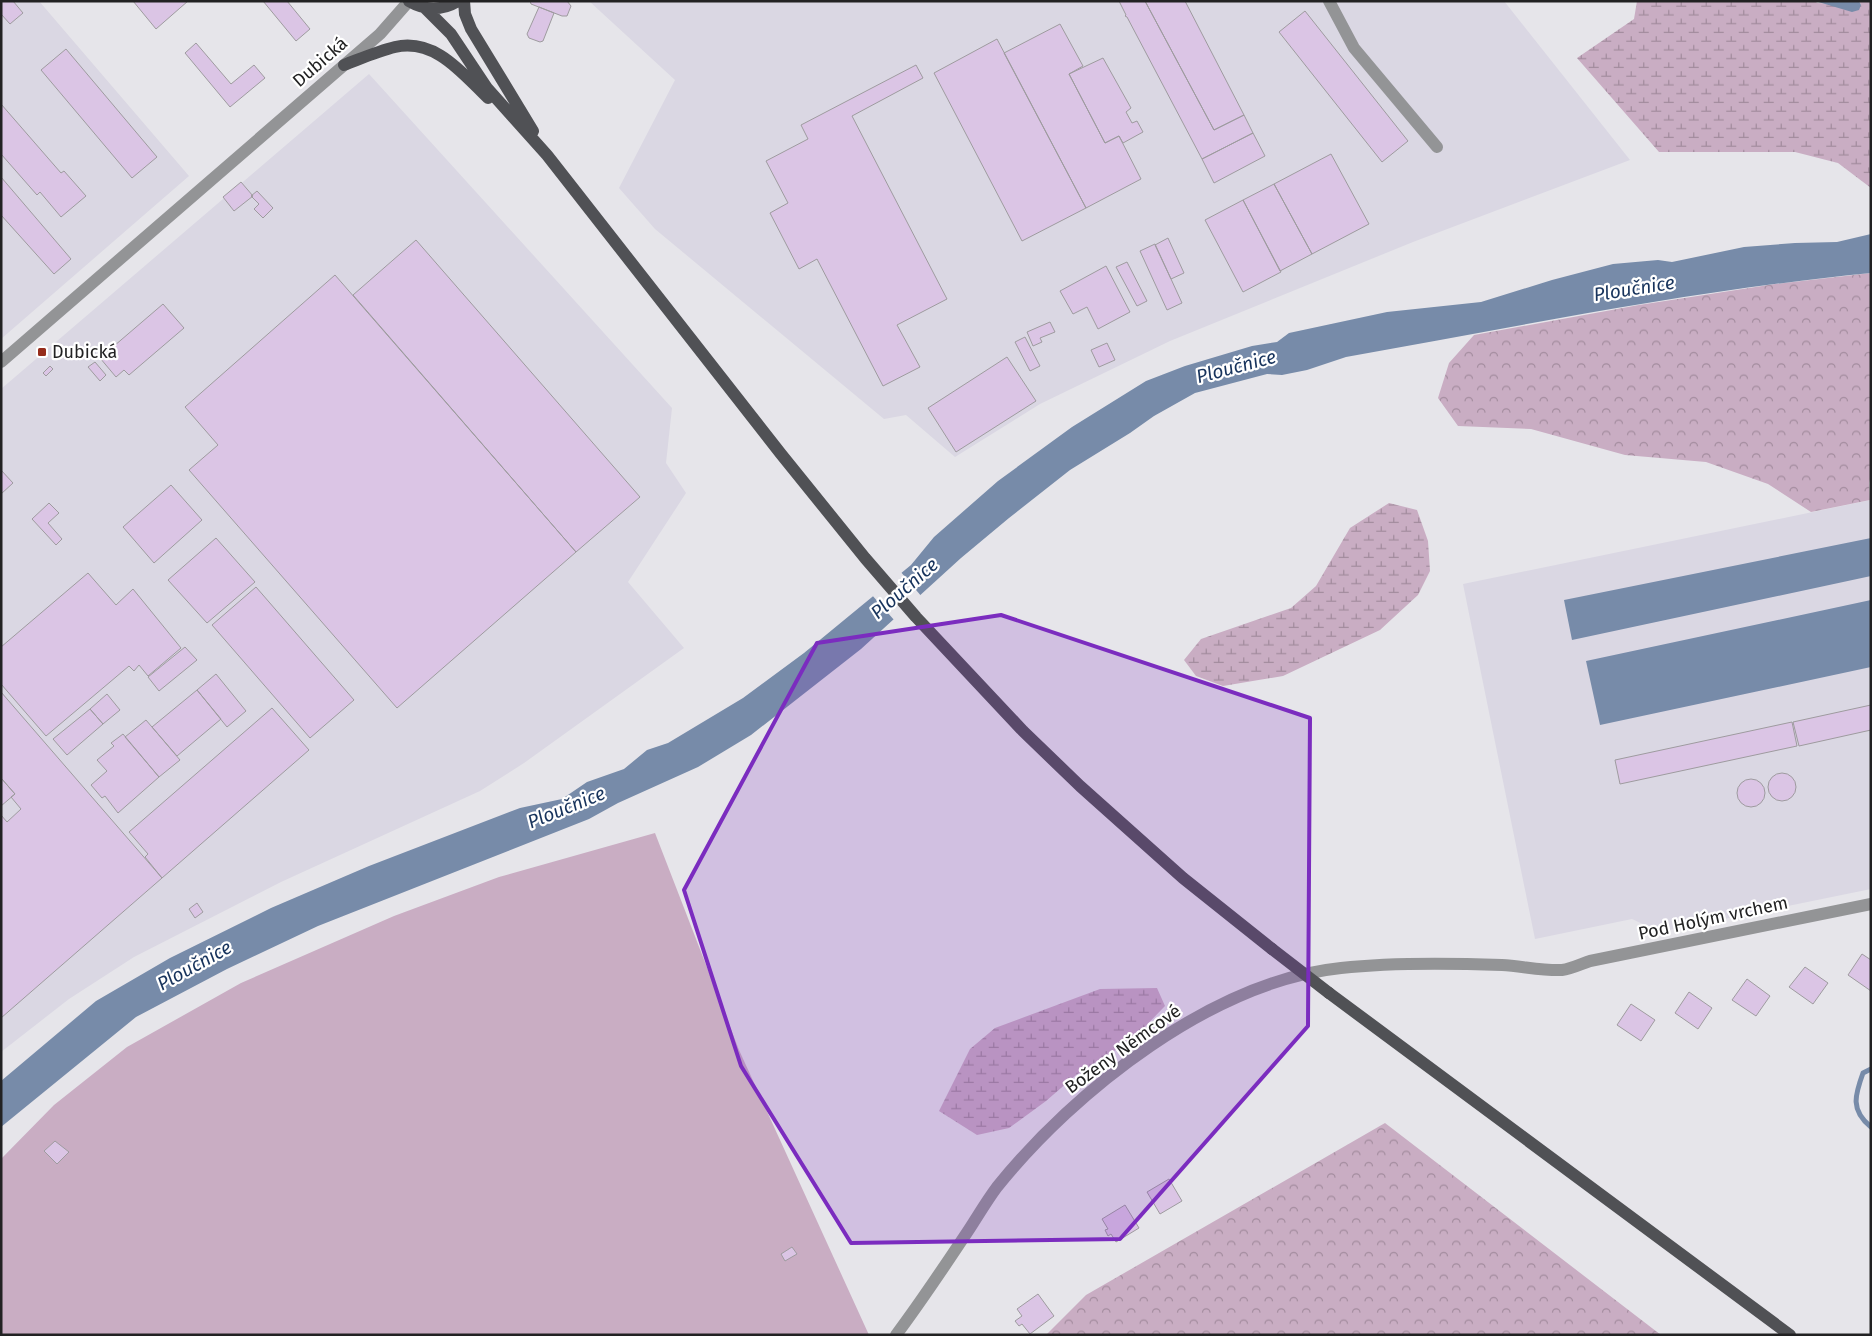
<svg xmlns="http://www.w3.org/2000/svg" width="1872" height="1336" viewBox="0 0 1872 1336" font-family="'Fira Sans',sans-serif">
<defs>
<pattern id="forest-crowns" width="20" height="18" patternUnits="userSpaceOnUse" patternTransform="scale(1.25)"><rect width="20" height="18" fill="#c9adc3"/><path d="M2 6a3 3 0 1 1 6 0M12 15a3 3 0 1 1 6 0" fill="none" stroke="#a38c9e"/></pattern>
<pattern id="wetland-marsh" width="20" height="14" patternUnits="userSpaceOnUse" patternTransform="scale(1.25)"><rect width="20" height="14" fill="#c9adc3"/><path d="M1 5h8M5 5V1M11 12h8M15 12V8" fill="none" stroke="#a38c9e"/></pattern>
</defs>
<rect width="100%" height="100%" fill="#e6e5ea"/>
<!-- built -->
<path fill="#dad7e3" d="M1,1h38l150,175 -188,163z
M589,1h915l126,159 -217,82 -243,99 -130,63 -85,53 -49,-42 -22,4 -229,-190 -36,-41 56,-108z
M369,74l303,334 -6,55 20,30 -58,89 56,66 -160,115 -44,28 -199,91 -147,75 -65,42 -68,53v-663z
M1871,500v389l-211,43 -28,-13 -97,20 -72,-355z"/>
<!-- forest -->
<path fill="url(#forest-crowns)" d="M1871,273v202l-2,8 1,17 -59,12 -43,-28 -62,-22 -81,-7 -94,-26 -73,-3 -20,-28 11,-35 25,-28 165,-30 136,-21z
M1385,1123l276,212h-615l40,-40z"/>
<!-- wetland -->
<path fill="url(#wetland-marsh)" d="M1637,1h178l2,2 44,2 -2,-4h12v187l-33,-25 -43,-11h-136l-82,-94 57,-39z
M1389,503l28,7 11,31 2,30 -12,24 -38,35 -97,46 -60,10 -27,-10 -12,-16 17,-21 90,-31 25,-22 34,-58z
M1157,988l8,18 -32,33 -57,36 -30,26 -37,27 -32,7 -38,-24 31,-62 25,-21 105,-39z"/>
<!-- garden -->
<path fill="#c9adc3" d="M655,833l84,217 130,285h-868v-176l53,-54 73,-58 114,-64 153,-67 105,-39z"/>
<!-- water -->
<path fill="#778ba9" d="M1815,1h44l2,4 -2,5 -7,2z
M1871,234v39c-176,17 -351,53 -525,84l-39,13 -25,5 -15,-1 -72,19 -41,23 -24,17 -60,37 -61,48 -48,40 -100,91 -110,86 -53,32 -80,36 -29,16 -271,107 -91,43 -91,48 -135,110v-46l95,-80 74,-43 101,-50 98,-42 151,-58 42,-9 25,-17 37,-13 23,-19 21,-7 75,-45 61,-45 107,-88 23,-28 64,-56 74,-54 74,-46 39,-15 67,-20 25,-4 12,-9 98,-21 94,-10 71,-22 61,-16 45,-4 14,2 72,-15 51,-4 42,-1z
M1871,538v38l-299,64 -8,-40z
M1871,600v67l-271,58 -14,-64z"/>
<!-- pier -->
<path fill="#e6e5ea" d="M900,571l22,26 -27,24 -24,-27z"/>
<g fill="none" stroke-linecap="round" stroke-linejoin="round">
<!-- stream -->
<path stroke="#778ba9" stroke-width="5" d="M1871,1069l-8,4c-8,22 -13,37 8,54"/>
</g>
<!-- building -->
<path fill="#dbc5e5" stroke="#9e9b9f" d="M1,1h12l10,12 -13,11 -9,-10z
M133,1h55l-32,28z
M263,1h24l23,28 -14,12z
M530,1h37l4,5 -4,10h-5l-31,-12z
M1119,1h26l69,129 30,-15 9,18 -51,26 -75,-142 -2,-1 1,-1z
M1145,1h40l59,114 -30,15z
M539,7l15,6 -11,28 -3,1 -11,-4 -2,-4z
M1305,11l103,130 -26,21 -103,-130z
M1060,24l23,42 -14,8 36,69 14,-7 22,43 -55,29 -82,-155z
M997,39l89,169 -64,33 -88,-168z
M196,43l35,41 23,-19 11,13 -35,29 -45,-54z
M66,49l91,108 -25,21 -91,-108z
M1103,58l28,50 -5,4 6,11 5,-2 6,11 -20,11 -4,-7 -14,7 -36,-69z
M916,65l7,13 -71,38 95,183 -50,26 23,42 -37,19 -66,-127 -18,10 -29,-56 18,-10 -22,-42 42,-22 -7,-14z
M1,104l60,69 3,-2 22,25 -25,21 -21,-25 -3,3 -36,-41z
M1253,133l12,23 -51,27 -12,-24z
M1331,154l38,70 -57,30 -38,-70z
M1,177l70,82 -17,15 -53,-59z
M241,182l12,14 -19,15 -11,-14z
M1274,184l38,70 -32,17 -37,-71z
M257,191l16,17 -10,10 -9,-9 5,-5 -8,-8z
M1243,200l38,72 -38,20 -38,-72z
M1168,238l16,35 -13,6 -16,-34z
M416,240l224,257 -64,55 -223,-257z
M1155,244l27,59 -15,7 -27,-59z
M1127,262l20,39 -10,5 -21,-39z
M1106,266l24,46 -32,17 -11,-22 -14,7 -13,-23z
M335,275l241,277 -179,156 -208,-238 29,-25 -33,-38z
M163,304l21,24 -55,47 -5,-5 -8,7 -16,-19z
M1050,322l5,10 -15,6 2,4 -9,4 -6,-14z
M1025,337l15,29 -10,5 -15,-29z
M1107,343l8,17 -16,7 -8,-17z
M1007,357l29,44 -80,51 -28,-44z
M95,362l11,13 -6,6 -12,-14z
M50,366l3,3 -7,7 -3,-3z
M1,470l12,13 -12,11z
M171,485l31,35 -48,43 -31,-36z
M49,503l10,10 -11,10 14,16 -6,6 -24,-26z
M216,538l39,44 -48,41 -39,-43z
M88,573l28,32 17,-16 48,59 -33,28 -9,-11 -5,6 -5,-5 -83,70 -45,-52v-37z
M256,587l98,113 -44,38 -98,-113z
M185,647l12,13 -38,31 -11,-14z
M216,674l30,37 -19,16 -30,-37z
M197,690l24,29 -44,37 -25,-29z
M1,692l161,186 -161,140v-203l6,7 14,-13 -10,-12 4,-3 -14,-16z
M107,694l13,16 -17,14 -13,-15z
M1871,705v25l-72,16 -6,-24z
M272,708l37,42 -147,128 -17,-21 3,-3 -19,-22z
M90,709l13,15 -36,31 -14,-16z
M146,720l34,40 -21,17 -34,-40z
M1792,722l5,24 -177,38 -5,-24z
M123,734l36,43 -41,36 -13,-17 -3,2 -11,-13 16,-14 -10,-11 17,-14 -3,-3z
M1768 787a14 14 0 1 1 28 0a14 14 0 1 1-28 0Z
M1,778l14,16 -14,12z
M1737 793a14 14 0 1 1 28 0a14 14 0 1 1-28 0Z
M197,903l6,9 -8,6 -6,-9z
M1862,954l9,6v31l-23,-16z
M1805,967l23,16 -15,21 -24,-17z
M1747,979l23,17 -14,20 -24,-16z
M1689,992l23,16 -14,21 -23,-16z
M1631,1004l24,16 -14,21 -24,-16z
M55,1141l14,11 -12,12 -13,-13z
M1169,1179l13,22 -22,13 -13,-22z
M1125,1205l14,23 -23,14 -5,-8 -3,2 -3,-6 3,-1 -6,-10z
M792,1247l5,7 -12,7 -4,-7z
M1038,1294l16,22 -24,18 -8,-10 -3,2 -4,-5 7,-5 -5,-7z"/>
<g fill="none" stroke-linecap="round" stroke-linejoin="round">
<!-- minor -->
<path stroke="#939496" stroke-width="12" d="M1329,1l25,47 83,99
M1,362l379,-328 29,-33
M896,1335c24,-32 46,-65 68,-98 11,-16 21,-34 33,-50 78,-97 216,-206 344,-219 53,-6 108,-5 161,-3 19,1 42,6 60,5 9,-1 19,-6 28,-9l281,-57"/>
<!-- primary -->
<path stroke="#505155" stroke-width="12" d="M409,1c17,10 32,10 49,0
M464,1l1,13 6,15 62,102
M425,8l26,26 36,54 60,67 234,299 84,104 51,59 107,114 57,55 103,92 89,71
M344,65c16,-6 34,-14 51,-18 40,-9 67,26 93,51
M1329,993l461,342"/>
<!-- primary-bridge -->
<path stroke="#505155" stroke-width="12" d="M1272,949l57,44"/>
</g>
<!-- marked area -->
<path fill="#7b2cbf" fill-opacity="0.2" stroke="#7b2cbf" stroke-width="4" stroke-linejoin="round" d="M1001,615l309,103 -2,308 -188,213 -269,4 -110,-177 -57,-176 133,-247z"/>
<!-- markers -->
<rect fill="#952c1b" stroke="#fff" stroke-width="2" x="37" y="347" width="10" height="10" rx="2.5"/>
<g text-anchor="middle" stroke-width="4.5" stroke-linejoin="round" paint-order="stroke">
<!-- street labels -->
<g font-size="18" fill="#222223" stroke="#fff">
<text transform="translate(320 62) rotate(-41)" y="6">Dubická</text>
<text transform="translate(1713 918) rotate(-12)" y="6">Pod Holým vrchem</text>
<text transform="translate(1123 1049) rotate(-36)" y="6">Boženy Němcové</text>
</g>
<!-- poi labels -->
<g font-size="18" fill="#222223" stroke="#fff" text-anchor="start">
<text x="52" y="358">Dubická</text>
</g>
<!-- water labels -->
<g font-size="19" font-style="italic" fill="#17335c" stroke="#fff">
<text transform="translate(1634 288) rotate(-9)" y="7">Ploučnice</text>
<text transform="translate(1236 366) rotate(-15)" y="7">Ploučnice</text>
<text transform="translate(904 588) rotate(-41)" y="7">Ploučnice</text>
<text transform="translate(566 807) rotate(-22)" y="7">Ploučnice</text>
<text transform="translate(194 965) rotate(-29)" y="7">Ploučnice</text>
</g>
</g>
<!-- border -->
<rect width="1872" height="1336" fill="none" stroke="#222223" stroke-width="5"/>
</svg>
